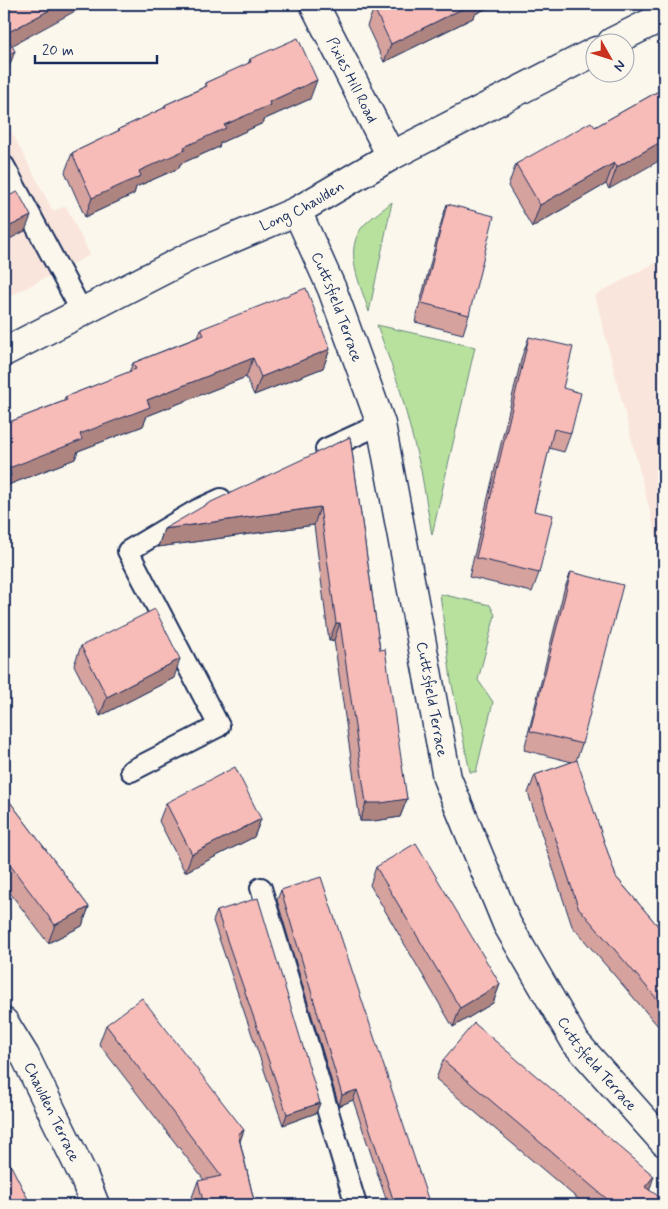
<svg xmlns="http://www.w3.org/2000/svg" width="668" height="1209" viewBox="0 0 668 1209" font-family="Mynerve,sans-serif">
<rect width="100%" height="100%" fill="#fbf7ec"/>
<filter id="ink" filterUnits="userSpaceOnUse"><feTurbulence type="fractalNoise" baseFrequency=".02" numOctaves="2"/><feDisplacementMap in="SourceGraphic" scale="10" xChannelSelector="R" yChannelSelector="G"/><feConvolveMatrix kernelMatrix="1 2 1 2 8 2 1 2 1" color-interpolation-filters="sRGB"/></filter>
<g filter="url(#ink)">
<!-- built -->
<path fill="#fae5dc" d="M7,123l46,88 13,-5 24,49 -86,44v-174z
M664,258v309l-69,-272z"/>
<!-- green -->
<path fill="#b8e19d" stroke="#6a887e" d="M392,202l-23,110c-8,-27 -28,-63 -4,-88 8,-8 19,-15 27,-22z
M377,325l98,22 -43,188 -11,-65 -21,-81z
M440,594l50,11 5,10 -17,65 15,22 -17,70h-6l-19,-92z"/>
<g fill="none" stroke-linecap="round" stroke-linejoin="round">
<!-- lane casing -->
<g stroke="#1b2f5e" stroke-width="24">
<path id="lane" d="M4,166l78,146
M326,449l55,-25
M131,771l88,-45 -91,-175 69,-41 24,-11
M261,888l95,317"/>
</g>
<!-- street casing -->
<g stroke="#1b2f5e" stroke-width="31">
<g id="street">
<path id="s1" d="M314,4l77,152"/>
<path id="s2" d="M297,211l35,78 49,135 66,354 60,146 69,119 88,99"/>
<path id="s3" d="M4,1022l21,34 59,121 11,28"/>
</g>
</g>
<!-- secondary casing -->
<g stroke="#1b2f5e" stroke-width="31">
<g id="secondary">
<path d="M612,42l52,-26"/>
<path id="s4" d="M4,352l185,-95 108,-46 94,-55 205,-105"/>
</g>
</g>
<!-- lane -->
<use href="#lane" stroke="#fbf7ec" stroke-width="20"/>
<!-- street -->
<use href="#street" stroke="#fbf7ec" stroke-width="28"/>
<!-- secondary -->
<use href="#secondary" stroke="#fbf7ec" stroke-width="28"/>
</g>
<!-- wall -->
<path fill="#d5a29e" stroke="#1b2f5e" d="M372,4h124l-21,10 -2,4 -89,44 -17,-36 7,-18z
M250,59l60,40 -45,20 -2,4 -43,20 -1,4 -39,17 -1,4 -43,19 -2,7 -49,23 -20,-45 7,-19 46,-22 1,-2 45,-21 1,-3 39,-18 1,-4 43,-19z
M664,88l-55,101 -3,-5 -74,43 -24,-41 8,-22 79,-37z
M447,204l22,111 -6,19 -48,-12 26,-99z
M201,329l129,20 -7,19 -69,27 -8,-18 -99,39 -4,10 -65,25 -3,8 -67,26 -4,10v-71l60,-23 1,-4 64,-25 4,-9 65,-26z
M529,337l34,51 8,45 -7,19 -15,-4 -15,63 5,62 -7,19 -63,-15 53,-221z
M350,437l30,213 27,149 -7,18 -26,4h-14l-26,-181 -5,1 -15,-116 -156,22 6,-18z
M571,572l11,172 -6,17 40,116 48,56v100l-92,-107 -44,-133 7,-18 37,-13 -48,-12 40,-160z
M81,646l93,32 -74,38 -26,-51z
M4,794l85,113 -7,19 -34,17 -44,-58z
M166,803l95,16 -7,18 -69,35 -26,-51z
M376,867l124,117 -7,19 -40,24 -83,-142z
M281,890l149,315h-42l-35,-105 -14,6 -62,-206z
M217,911l103,192 -4,10 -33,12 -70,-204z
M106,1025l138,105 -4,11 15,64h-63l-1,-5 7,-19 6,-1 -105,-136z
M443,1060l206,129 15,16h-79l-149,-126z"/>
<!-- shaded-wall -->
<path fill="#ae8481" stroke="#1b2f5e" d="M61,4h27l-84,46 1,-16z
M472,4h24l-21,10 -2,4 -89,44 7,-18z
M15,51l-7,19 -4,2v-15z
M317,80l-7,19 -45,20 -2,4 -43,20 -1,4 -39,17 -1,4 -43,19 -2,7 -49,23 7,-19 47,-27 130,-69z
M664,140v18l-55,31 8,-22z
M614,163l-8,21 -74,43 8,-22z
M31,216l-6,15 -21,11v-13z
M330,349l-7,19 -69,27 7,-18z
M253,358l-7,19 -99,39 -4,10 -65,25 -3,8 -67,26 -4,10v-16l5,-11 71,-34 67,-34z
M320,507l-6,18 -156,22 6,-18z
M336,623h4l-6,17 -5,1z
M180,659l-6,19 -74,38 7,-19z
M407,799l-7,18 -26,4h-14l6,-18z
M261,819l-7,18 -69,35 7,-18z
M89,907l-7,19 -34,17 7,-18z
M500,984l-7,19 -40,24 7,-19z
M357,1090l-4,10 -14,6 3,-11z
M320,1103l-4,10 -33,12 4,-11z
M244,1130l-7,19 1,-15z
M654,1176l-6,19 -3,-8z"/>
<!-- building -->
<path fill="#f8bcb8" stroke="#1b2f5e" d="M4,4h57l-56,30 10,17 -11,6z
M383,4h89l-81,40 -17,-36z
M298,38l19,42 -48,22 1,3 -46,20 2,3 -42,19 1,3 -46,21 2,5 -49,22 -20,-45 48,-23 -1,-1 47,-22 -1,-2 42,-19 -2,-3 46,-21 -1,-3z
M664,88v52l-47,27 -3,-4 -74,42 -24,-41 75,-42 4,5z
M18,192l13,24 -27,13v-34l1,2z
M447,204l47,12 -25,99 -47,-12z
M306,288l24,61 -69,28 -8,-19 -106,42 3,7 -70,27 2,6 -73,28 2,8 -7,3v-55l63,-24 -2,-3 71,-28 -3,-6 71,-28 -3,-6z
M529,337l44,10 -10,41 18,5 -10,40 -17,-4 -20,82 19,4 -14,58 -63,-15z
M350,437l30,213 5,-1 22,150 -26,4h-15l-26,-180h-4l-16,-116 -156,22 45,-26z
M571,572l52,13 -41,159 -52,-13z
M155,609l25,50 -73,38 -26,-51z
M577,760l39,117 48,56v74l-86,-100 -43,-132z
M235,767l26,52 -69,35 -26,-51z
M4,794l85,113 -34,18 -51,-68z
M416,843l84,141 -40,24 -84,-141z
M321,877l109,328h-35l-38,-115 -15,5 -61,-205z
M258,898l62,205 -33,11 -70,-203z
M142,998l102,132 -6,4 17,71h-51l-6,-24 23,-5 -115,-151z
M474,1023l180,153 -9,11 19,13v5h-50l-171,-145z
M4,1152l27,53h-27z"/>
</g>
<g text-anchor="middle" stroke-width="5" stroke-linejoin="round" paint-order="stroke">
<!-- street labels -->
<g font-size="15" fill="#1b2f5e" stroke="#fbf7ec">
<text dy="5" stroke="none"><textPath href="#s1" startOffset="85">Pixies Hill Road</textPath></text>
<text dy="5" stroke="none"><textPath href="#s4" startOffset="332">Long Chaulden</textPath></text>
<text dy="5" stroke="none"><textPath href="#s2" startOffset="104">Cuttsfield Terrace</textPath></text>
<text dy="5" stroke="none"><textPath href="#s2" startOffset="509">Cuttsfield Terrace</textPath></text>
<text dy="5" stroke="none"><textPath href="#s2" startOffset="914">Cuttsfield Terrace</textPath></text>
<text dy="5" stroke="none"><textPath href="#s3" startOffset="102">Chaulden Terrace</textPath></text>
</g>
</g>
<!-- margin -->
<rect width="668" height="1209" fill="none" stroke="#fbf7ec" stroke-width="20"/>
<rect x="10" y="10" width="648" height="1189" fill="none" stroke="#1b2f5e" stroke-width="2" filter="url(#ink)"/>
<!-- north arrow -->
<g transform="translate(610 58) rotate(129)"><circle r="24" fill="#fbf7ec" stroke="#a1a7b3"/>
<path d="M0-4L9 19L0 12L-9 19Z" fill="#c8321e"/>
<text y="-8" font-size="14" font-weight="bold" text-anchor="middle" fill="#1b2f5e">N</text>
</g>
<!-- scale -->
<path d="M35 55v8h122v-8" fill="none" stroke="#1b2f5e" stroke-width="2.5"/>
<text x="42" y="55" font-size="15" fill="#1b2f5e" stroke="#fbf7ec" stroke-width="4" paint-order="stroke">20 m</text>
</svg>
